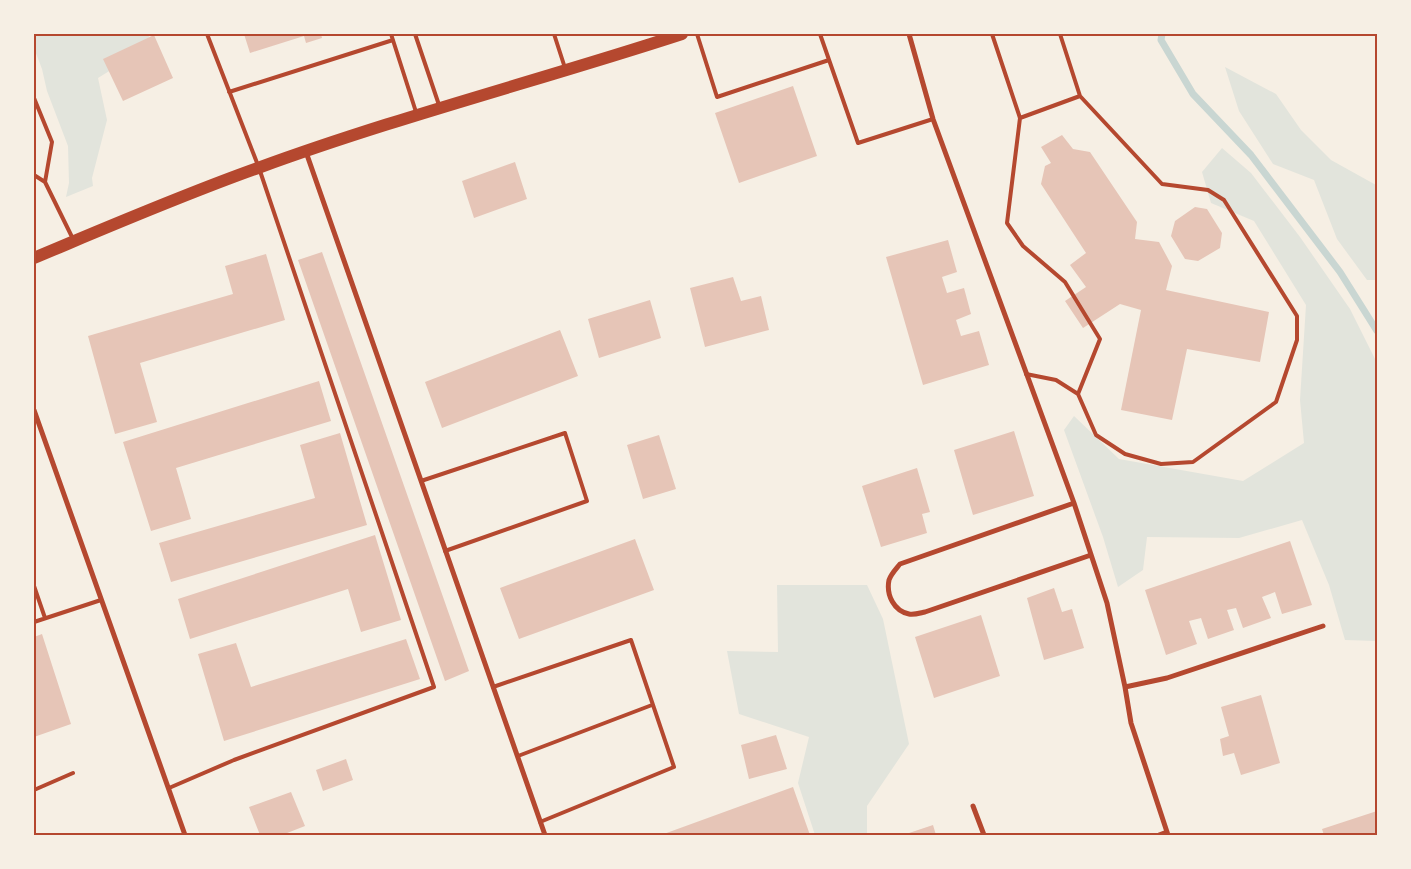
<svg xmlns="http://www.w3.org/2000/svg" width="1411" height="869" viewBox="0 0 1411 869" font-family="Ubuntu,sans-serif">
<rect width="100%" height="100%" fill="#f6efe4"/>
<!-- green -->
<path fill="#e2e4dc" d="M35,34h114l-1,13 -50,31 9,42 -15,58 1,8 -27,11 3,-14 -1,-37 -21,-55 -5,-22 -8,-21v-13z
M1225,67l51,27 25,36 30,30 45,25 1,5v90h-10l-30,-41 -23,-59 -41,-16 -34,-53z
M1222,148l29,25 49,64 50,72 27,54v278l-32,-1 -16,-55 -27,-65 -63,18 -92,-1 -4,33 -25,17 -15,-50 -39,-107 10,-14 45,43 124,22 61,-38 -4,-43 6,-95 -52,-84 -43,-18 -9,-31z
M777,585h90l16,34 26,125 -42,62v29h-52l-17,-52 11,-46 -70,-23 -12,-63 51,1z"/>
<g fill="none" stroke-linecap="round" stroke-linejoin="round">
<!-- stream -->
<path stroke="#c9d6d2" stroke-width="7" d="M1162,34l-1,6 32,54 58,61 89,117 37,59"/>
</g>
<!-- building -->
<path fill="#e6c5b7" d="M244,34h77l1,4 -16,5 -2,-7 -54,17z
M154,35l19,43 -50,23 -20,-42z
M793,86l24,70 -78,27 -24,-70z
M1062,135l11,14 17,3 47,70 -2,17 24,3 13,24 -6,24 103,22 -9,50 -73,-13 -15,71 -51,-10 20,-100 -21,-6 -37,24 -18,-27 21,-14 -16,-22 16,-12 -45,-69 4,-18 6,-3 -10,-16z
M515,162l12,37 -53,19 -12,-37z
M1195,207l12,2 15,24 -2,15 -22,13 -13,-2 -14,-23 4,-15z
M948,240l9,32 -15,5 5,16 17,-5 7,26 -15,6 5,16 18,-5 10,34 -66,20 -37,-128z
M322,252l147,419 -24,10 -147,-421z
M266,254l19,66 -145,43 17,59 -42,12 -27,-98 145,-42 -8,-28z
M733,277l8,24 20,-5 8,34 -64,17 -15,-59z
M650,300l11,38 -62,20 -11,-39z
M560,330l18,46 -136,52 -17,-46z
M319,381l12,40 -155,47 15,51 -40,12 -28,-89z
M1014,431l20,65 -61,19 -19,-65z
M340,433l27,92 -196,57 -12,-39 156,-45 -15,-53z
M659,435l17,54 -33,10 -16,-54z
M917,468l13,44 -8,2 5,19 -46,14 -19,-61z
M375,535l26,85 -40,12 -13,-43 -158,50 -12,-40z
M635,539l19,51 -135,49 -19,-51z
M1290,541l22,64 -30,9 -7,-22 -13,5 9,21 -28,10 -7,-20 -9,2 7,20 -26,9 -7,-21 -12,3 8,23 -31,11 -21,-65z
M1054,588l8,24 10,-3 12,39 -40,12 -17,-62z
M981,615l19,61 -66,22 -19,-61z
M42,634l29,90 -37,13v-100z
M406,639l14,40 -196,62 -26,-87 38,-11 15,44z
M1261,695l19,68 -39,12 -7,-22 -11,3 -3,-17 9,-3 -8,-29z
M776,735l11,34 -38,10 -8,-34z
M346,759l7,21 -30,11 -7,-21z
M793,787l17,48h-149z
M291,792l14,34 -23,9h-22l-11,-28z
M1377,811v24h-53l-2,-6z
M933,825l3,10h-33z"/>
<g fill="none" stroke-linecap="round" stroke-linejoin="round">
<!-- service -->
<path stroke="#b5482f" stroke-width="4" d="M391,34l25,78
M415,34l24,71
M554,34l11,34
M697,34l20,63 112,-37
M820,34l38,109 75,-24
M992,34l28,84 -13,105 16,23 42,36 35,57 -22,55
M229,92l164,-52
M34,98l18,44 -7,40 28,57
M1020,118l60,-22
M34,175l11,7
M1026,374l30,6 22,14 18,41 29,19 36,10 32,-2 83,-60 21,-62v-24l-73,-116 -16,-10 -46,-6 -82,-88 -20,-62
M421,481l144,-48 22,68 -142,50
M34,586l11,32
M34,622l67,-22
M493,687l138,-47 43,127 -134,55
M518,756l134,-51
M169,788l65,-28 200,-73 -175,-519 -52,-134
M34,790l39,-17"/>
<!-- minor -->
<path stroke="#b5482f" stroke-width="5" d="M909,34l24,85 141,384 33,100 18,84 6,36 37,112
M306,152l239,683
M34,410l151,425
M1074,503l-174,61c-4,5 -9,10 -11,16 -3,15 5,31 20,34 5,1 11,-1 16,-2l166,-57
M1125,687l42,-9 156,-52
M973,806l11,29
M1159,835l8,-3"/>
<!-- primary -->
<path stroke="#b5482f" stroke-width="12" d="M34,258c74,-31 148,-63 224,-90 139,-51 283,-88 424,-134"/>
</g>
<!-- border -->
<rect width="1411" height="869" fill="none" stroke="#f6efe4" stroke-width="70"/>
<rect x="35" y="35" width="1341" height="799" fill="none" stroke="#b5482f" stroke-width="2"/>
</svg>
